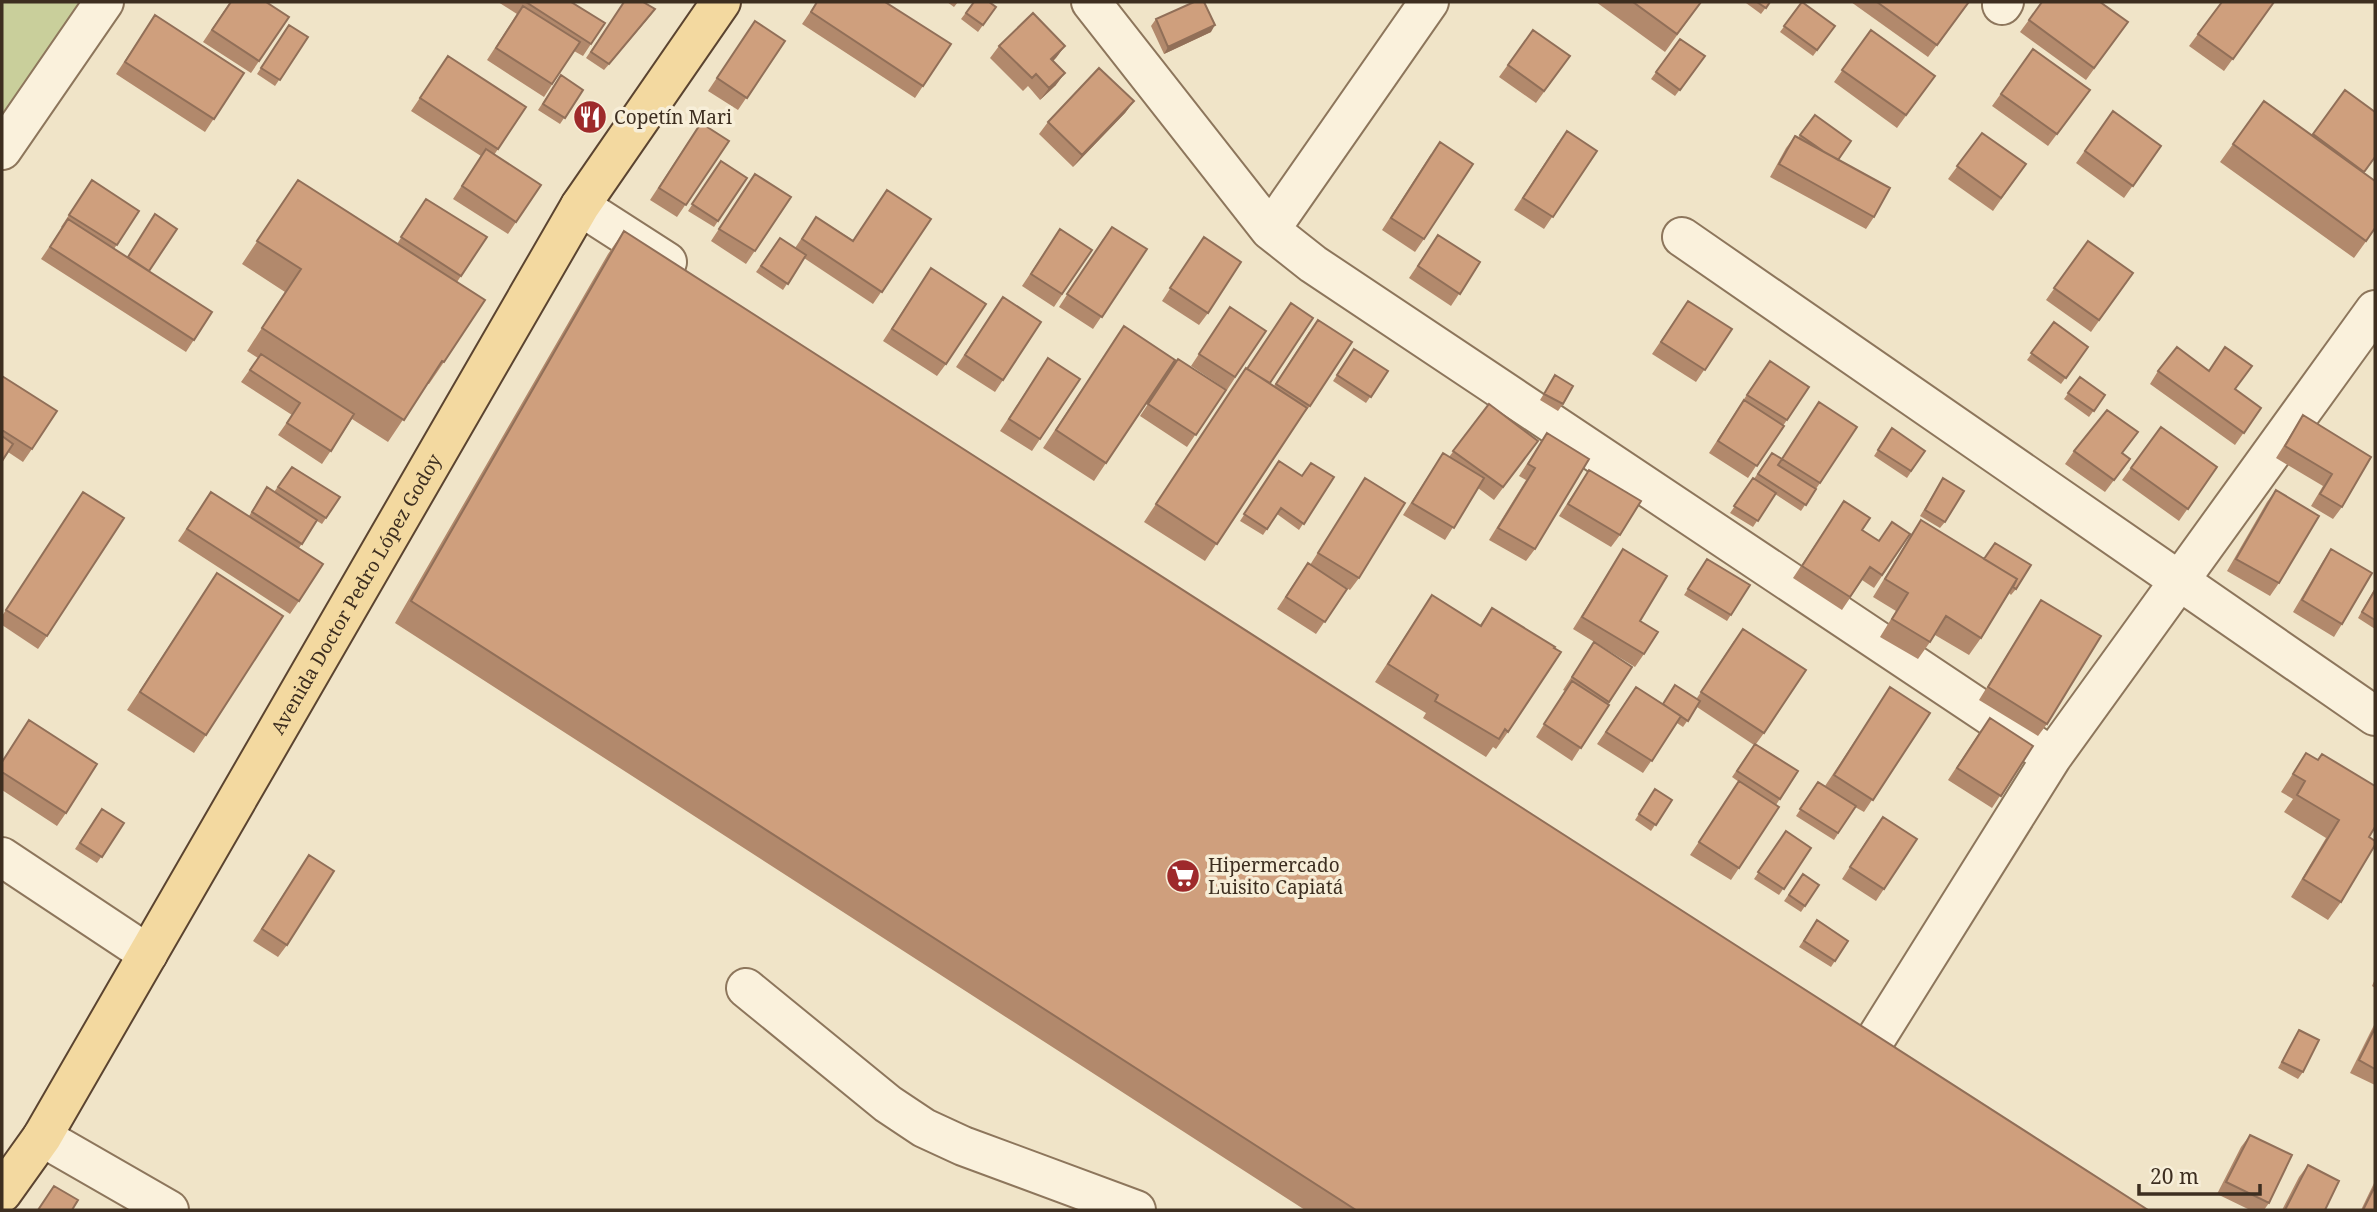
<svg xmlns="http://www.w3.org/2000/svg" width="2377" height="1212" viewBox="0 0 2377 1212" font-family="'Noto Serif',serif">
<rect width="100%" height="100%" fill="#f0e4c8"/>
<!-- green -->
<path fill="#c9cf9b" d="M2,2h80l-80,116z"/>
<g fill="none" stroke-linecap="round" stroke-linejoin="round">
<!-- minor casing -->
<g stroke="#8d765c" stroke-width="42">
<path id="minor" d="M1091,2l179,228 43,34 739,493
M2002,5l2,-3
M2,150l102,-148
M580,206l87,56
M1270,230l159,-228
M1682,237l693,479
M2,857l146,97
M746,988l142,116 36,24 39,18 173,64
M1875,1040l177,-283 323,-447
M42,1137l127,73"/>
</g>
<!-- major casing -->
<g stroke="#5b4430" stroke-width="42">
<g id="major">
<path id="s1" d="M2,1193l40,-56 538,-931 141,-204"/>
</g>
</g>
<!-- minor -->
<use href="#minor" stroke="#faf1dc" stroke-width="38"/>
<!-- major -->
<use href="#major" stroke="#f3d9a0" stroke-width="38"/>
</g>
<!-- wall -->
<path fill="#b2896c" d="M230,2l59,15 -38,56 -48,-31z
M498,2h73l20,42 -8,12 -9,-5 -30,46 -57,-37 30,-46z
M624,2l26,14 -46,54 -18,-12z
M817,2l134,42 -36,54 -113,-74z
M947,2h11l-4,5z
M974,2l22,5 -18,25 -17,-13z
M1596,2h105l-36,50z
M1747,2h23l-9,12 -15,-11z
M1802,2l33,24 -22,30 -33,-24z
M1851,2h116l1,1 -40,54z
M2042,2l86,20 -42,58 -66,-48z
M2222,2h52l-50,69 -35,-25z
M155,15l89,58 -39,59 -89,-58z
M1156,19l55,13 -47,22 -13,-28z
M755,21l30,20 -47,69 -30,-19z
M289,25l19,12 -33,49 -18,-12z
M1533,30l37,26 -34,47 -37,-26z
M1871,30l64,46 -38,52 -63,-46z
M1680,39l25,17 -30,40 -24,-17z
M999,46h66l-12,15 3,24 -16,15 -12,-14 -5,5 -33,-33z
M2033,49l57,41 -42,56 -56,-40z
M448,56l78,51 -32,48 47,30 -33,49 -55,-35 28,-43 -70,-45z
M561,75l22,15 -23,34 -22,-14z
M2345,90l30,67 -11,16 11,8v48l-21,29 -134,-96 44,-61 48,34z
M1134,101l-9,12 -52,54 -34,-33 9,-12z
M2113,111l48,35 -37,52 -48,-35z
M1815,115l23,45 36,57 -8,12 -96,-52 16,-29 9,-12 3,2z
M1982,133l44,31 -33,47 -45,-32z
M692,136l37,5 -52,76 -27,-17z
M1558,143l39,8 -53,78 -30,-19z
M1431,154l-7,85 -9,13 -33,-22z
M721,161l26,17 -33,49 -26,-16z
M92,180l47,31 -25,38 98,63 -26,40 -145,-93 21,-31 -1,-1z
M298,180l99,64 21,-33 69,26 -30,45 -13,80 -15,22h-2l-39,58 -36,-23 -30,45 -44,-29 14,-20 -51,-33 17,-24 -11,-7 38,-59 -43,-28z
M747,186l44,11 -45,67 -35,-23z
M816,217l37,23 78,-21 -58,85 -69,-46 -21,32 -27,-18 24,-34 15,10z
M1060,229l32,21 -38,57 -32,-21z
M624,231l1524,979h-843l-910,-587 213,-369z
M1438,235l42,27 -29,44 -42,-28z
M1103,239l44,10 -54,80 -34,-22z
M2088,241l45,32 -42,59 -45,-32z
M1195,250l13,63 -9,12 -37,-24z
M923,280l23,84 -9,12 -54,-35z
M1003,297v83l-8,12 -39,-25z
M1688,301l44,28 -36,53 -44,-28z
M1230,307l36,24 -39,59 -36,-24z
M2054,322l34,25 -27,37 -34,-24z
M1124,326l-18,137 -12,18 -51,-33z
M1309,332l1,74 -10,12 -95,143 -61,-39 102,-154 28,18z
M1354,349l34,22 -22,32 -33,-22z
M1048,358l-8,81 -8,12 -32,-20z
M1178,359l48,31 -39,57 -47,-31z
M2158,371l77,18 26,19 -26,37 -85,-61z
M1761,373l48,14 -61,91 -39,-25z
M2,376l30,73 -9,13 -15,-10 -6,9z
M2080,377l25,18 -16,22 -25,-18z
M1551,382l12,22 -5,7 -18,-11z
M1489,404l49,37 -44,59 -16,-12 -33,52 -42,-25 40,-62 6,4z
M2303,415l68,42 -29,50 -9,12 -22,-13 12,-20 -47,-28z
M2161,427l56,40 -38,54 -57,-41z
M1892,428l33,23 -18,27 -33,-22z
M1547,433l-12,116 -9,12 -37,-21 37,-60 -7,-4z
M2074,451l49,2 7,6 -25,33 -40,-28z
M1772,453l48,30 -19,28 -26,-17 -22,33 -23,-14z
M1279,461l23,15 32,1 -35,53 -22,-16 -14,21 -23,-14z
M292,467l34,51 -4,6 -5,-3 -18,27v53l-9,13 -112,-73 33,-49 38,24 18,-29 7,5z
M1589,470l31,65 -9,12 -52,-31z
M1365,478l-6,100 -9,12 -16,-10 13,9 -31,45 -39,-25 22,-33 11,-11z
M1943,478l2,44 -5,6 -20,-12z
M2276,490l3,93 -9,13 -43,-25 40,-69z
M1844,501l18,29 17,11 13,-19 18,12 -36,54 -12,-8 -20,30 -49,-32z
M75,504l-28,132 -9,13 -36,-24v-9z
M1921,520l95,69 -5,6 -2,-2 -28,45 -12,17 -34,-20 -17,24 -38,-22 16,-26 -23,-14 36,-59z
M1623,549l21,105 -9,13 -62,-38z
M2331,549l11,75 -8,13 -41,-25 30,-51z
M1707,559l43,26 -23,36 -43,-26z
M217,573l-11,162 -12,18 -67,-43z
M2375,588v41l-17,-11z
M1432,595l48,30 12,-17 16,124 -12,17 -3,-2 -7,10 -63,-39 3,-5 -51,-31z
M2041,600l6,124 -9,12 -59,-36z
M1734,641l30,92 -8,11 42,27 -22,34 -37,63 -8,12 -41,-25 49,-73 -7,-5 22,-32 -57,-38 -14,20 -6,-4 -34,50 -46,-29 39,-57 27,17 34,-6z
M1594,642l38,25 -60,94 -36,-24 29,-46 -2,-1z
M1882,700l48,13 -66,99 -9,-5 -21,33 -38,-24 22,-34 7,4z
M1981,730l52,16 -41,62 -44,-28z
M2306,753l11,7 5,-6 47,83 -28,65 -13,18 -37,-23 35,-59 -42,-26 9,-13 -12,-7z
M2,761l64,52 -9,13 -55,-36z
M1655,789l17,11 -21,31 -16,-11z
M102,809l22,14 -27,40 -22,-14z
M1874,829l43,10 -41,62 -34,-22z
M1786,831l25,17 -32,47 -25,-16z
M309,855l-22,90 -9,12 -25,-16z
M1803,874l16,11 -18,27 -17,-11z
M1817,920l31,21 -17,26 -32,-20z
M2375,979v9l-3,-2z
M2375,1023v62l-25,-12z
M2299,1030l4,42 -5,7 -20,-11z
M2250,1135l19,68 -5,7h-14l-33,-16 24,-47z
M2308,1165l17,45h-43l17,-33z
M2375,1181v29h-14z"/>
<!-- shaded-wall -->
<path fill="#916f58" d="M655,9l-5,7 -46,54 5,-6z
M1215,25l-4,7 -47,22 4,-7z
M1065,46l-9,12 -13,13 8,-12z
M1065,73l-9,12 -16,15 9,-12z
M1134,101l-9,12 -52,54 9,-12z"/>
<!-- building -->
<path fill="#cf9f7d" stroke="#916f58" stroke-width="2" d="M231,2h35l23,15 -30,44 -47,-31z
M526,2h45l34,21 -14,21z
M624,2h19l12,7 -46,55 -18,-12z
M817,2h68l66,42 -28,42 -112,-74z
M974,2h15l7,5 -13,18 -17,-12z
M1194,2h10l11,23 -47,22 -12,-28z
M1633,2h68l-24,32z
M1757,2h13l-4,6z
M1802,2l33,24 -18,24 -33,-24z
M1877,2h90l1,1 -31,42z
M2042,2h58l28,20 -34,46 -65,-48z
M2222,2h52l-41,57 -35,-25z
M523,6l57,36 -28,42 -56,-36z
M1033,13l32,33 -14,13 14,14 -16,15 -13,-14 -4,4 -33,-32z
M155,15l89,58 -30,46 -89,-57z
M755,21l30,20 -38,57 -30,-20z
M289,25l19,12 -28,43 -19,-12z
M1533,30l37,26 -26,35 -36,-26z
M1871,30l64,46 -29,39 -64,-45z
M1680,39l25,17 -25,34 -24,-18z
M2033,49l57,41 -33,44 -56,-40z
M448,56l78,51 -28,42 -78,-51z
M1099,68l35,33 -52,54 -34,-33z
M561,75l22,15 -18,28 -22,-14z
M2345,90l30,22v45l-11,15 -51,-38z
M2264,101l111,80v47l-9,13 -133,-97z
M2113,111l48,35 -28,40 -48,-35z
M1815,115l36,26 -13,19 -15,-9 -23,-16z
M701,123l28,18 -43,64 -27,-17z
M1567,131l30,20 -44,66 -30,-19z
M1982,133l44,31 -25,34 -44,-32z
M1795,136l95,52 -16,29 -95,-53z
M1440,142l33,22 -49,75 -33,-21z
M486,149l55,36 -25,37 -54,-36z
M721,161l26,17 -29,43 -26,-17z
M755,174l36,23 -36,54 -36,-22z
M92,180l47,31 -22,34 -48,-30z
M298,180l187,120 -41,62 -2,-1 -38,59 -142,-92 39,-59 -44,-28z
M887,190l44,29 -49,73 -80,-53 14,-22 37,24z
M426,199l61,38 -26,39 -60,-39z
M155,214l22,15 -28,42 -21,-14z
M68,219l144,93 -18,28 -144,-93z
M1112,227l35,22 -45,68 -35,-23z
M1060,229l32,21 -30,44 -31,-20z
M624,231l1524,979h-792l-945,-609z
M1438,235l42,27 -20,32 -42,-28z
M1204,237l37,25 -33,51 -38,-25z
M780,238l26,17 -18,29 -27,-18z
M2088,241l45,32 -34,47 -45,-32z
M931,268l55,36 -40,60 -54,-35z
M1003,297l38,25 -38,58 -38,-25z
M1688,301l44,28 -27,41 -44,-28z
M1291,303l22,15 -43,65 -23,-14z
M1230,307l36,24 -31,46 -36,-23z
M1318,320l34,22 -42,64 -34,-22z
M2054,322l34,25 -22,31 -35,-25z
M1124,326l51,34 -69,103 -50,-33z
M2177,347l32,24 16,-24 27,19 -17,23 26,19 -17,25 -86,-62z
M1354,349l34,22 -17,26 -34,-22z
M261,354l93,60 -23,37 -44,-28 13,-20 -50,-33z
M1048,358l32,21 -40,60 -31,-20z
M1178,359l48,31 -30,45 -48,-31z
M1770,361l39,26 -22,33 -40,-25z
M1246,368l61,40 -90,136 -61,-40z
M1555,375l18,11 -10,18 -19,-10z
M2,376l55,35 -25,38 -30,-19z
M2080,377l25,18 -11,16 -26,-18z
M1744,400l40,26 -27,40 -39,-25z
M1819,402l38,25 -37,56 -38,-24z
M1489,404l49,37 -35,46 -50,-36z
M2107,410l31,22 -16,21 8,6 -16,21 -40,-29z
M2303,415l68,42 -29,50 -22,-13 12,-20 -47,-28z
M2161,427l56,40 -29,42 -57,-41z
M1892,428l33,23 -14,20 -33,-21z
M1547,433l42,26 -54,90 -37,-21 37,-60 -7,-4z
M2,436l11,8 -11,17z
M1443,453l41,25 -30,50 -42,-25z
M1772,453l10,6 -4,6 38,24 -10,16 -48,-31z
M1279,461l23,15 9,-13 23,14 -30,47 -23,-16 -14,21 -23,-15z
M292,467l48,30 -14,21 -48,-31z
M1589,470l52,31 -21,34 -52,-31z
M1365,478l40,25 -46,75 -41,-25z
M1753,478l23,15 -18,28 -24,-15z
M1943,478l21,13 -19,31 -20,-12z
M267,487l50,33 -15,24 -50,-32z
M2276,490l43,26 -40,67 -43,-24z
M83,492l41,26 -77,118 -41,-26z
M211,492l112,72 -24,37 -112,-72z
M1844,501l26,17 -8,12 17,11 13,-19 18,12 -28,41 -12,-8 -20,30 -48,-31z
M1921,520l96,59 -36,59 -35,-22 -16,26 -38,-23 16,-26 -23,-14z
M1995,543l36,22 -15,24 -3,-2 4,-8 -33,-20z
M1623,549l44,27 -27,45 18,11 -14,22 -62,-37z
M2331,549l41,24 -30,51 -40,-24z
M1707,559l43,26 -19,30 -43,-26z
M1308,563l39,26 -22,33 -39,-25z
M217,573l66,43 -77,119 -66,-43z
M2375,590v30l-13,-8z
M1432,595l49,31 11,-18 63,39 -1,1 7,4 -53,80 -3,-3 -6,10 -64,-38 3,-6 -50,-31z
M2041,600l60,36 -54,88 -59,-37z
M1743,629l63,41 -42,63 -63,-41z
M1594,642l38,25 -23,35 -37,-25z
M1572,681l37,24 -28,43 -37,-24z
M1675,685l25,16 -12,20 -25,-17z
M1636,687l45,29 -29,45 -46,-29z
M1890,687l40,26 -57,87 -39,-25z
M1990,718l43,28 -32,50 -44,-28z
M29,720l68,44 -31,49 -64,-41v-10z
M1755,744l43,27 -18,28 -43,-28z
M2306,753l12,7 4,-6 53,32v41l-6,10 6,4v4l-34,57 -38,-23 36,-59 -42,-25 8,-14 -12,-7z
M1739,781l40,26 -40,61 -40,-26z
M1818,782l38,24 -18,27 -38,-24z
M1655,789l17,11 -16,25 -17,-11z
M102,809l22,14 -22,34 -22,-14z
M1883,817l34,22 -33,50 -34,-22z
M1786,831l25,17 -27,41 -26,-17z
M309,855l25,16 -47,74 -25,-16z
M1803,874l16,11 -14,21 -16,-11z
M1817,920l31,21 -13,20 -31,-20z
M2375,1028v41l-16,-9z
M2299,1030l20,10 -16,32 -21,-10z
M2250,1135l42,20 -23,48 -43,-21z
M2308,1165l31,16 -14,29h-40z
M54,1186l24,14 -6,10h-34z
M2375,1186v24h-12z"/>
<!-- icons -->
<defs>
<g id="restaurant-disc" transform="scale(1.75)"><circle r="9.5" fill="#9e2a2b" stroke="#f7eed8"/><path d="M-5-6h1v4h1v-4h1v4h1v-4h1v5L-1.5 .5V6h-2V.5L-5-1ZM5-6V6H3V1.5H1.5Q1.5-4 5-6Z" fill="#fff"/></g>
<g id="supermarket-disc" transform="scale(1.75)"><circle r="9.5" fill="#9e2a2b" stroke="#f7eed8"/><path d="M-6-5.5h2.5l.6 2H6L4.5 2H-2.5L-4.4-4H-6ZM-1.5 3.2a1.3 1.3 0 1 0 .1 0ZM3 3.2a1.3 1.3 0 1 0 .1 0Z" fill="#fff"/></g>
</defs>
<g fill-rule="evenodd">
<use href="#restaurant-disc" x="590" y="117"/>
<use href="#supermarket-disc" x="1183" y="876"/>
</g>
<g text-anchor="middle" stroke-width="7" stroke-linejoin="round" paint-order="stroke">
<!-- poi labels -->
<g font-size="19" fill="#3d2e20" stroke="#f7eed8" text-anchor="start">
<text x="614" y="124">Copetín Mari</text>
<text x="1208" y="872">Hipermercado<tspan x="1208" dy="22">Luisito Capiatá</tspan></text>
</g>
<!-- street labels -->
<g font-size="19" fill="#3d2e20" stroke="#f7eed8">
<text dy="7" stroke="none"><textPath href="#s1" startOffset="696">Avenida Doctor Pedro López Godoy</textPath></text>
</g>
</g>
<!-- border -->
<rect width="2377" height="1212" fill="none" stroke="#3d2e20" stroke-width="7"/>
<!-- scale -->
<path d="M2139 1184v10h121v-10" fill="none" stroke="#3d2e20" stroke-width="3.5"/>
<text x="2150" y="1184" font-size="21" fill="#3d2e20" stroke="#f7eed8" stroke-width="5" paint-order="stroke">20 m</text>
</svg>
